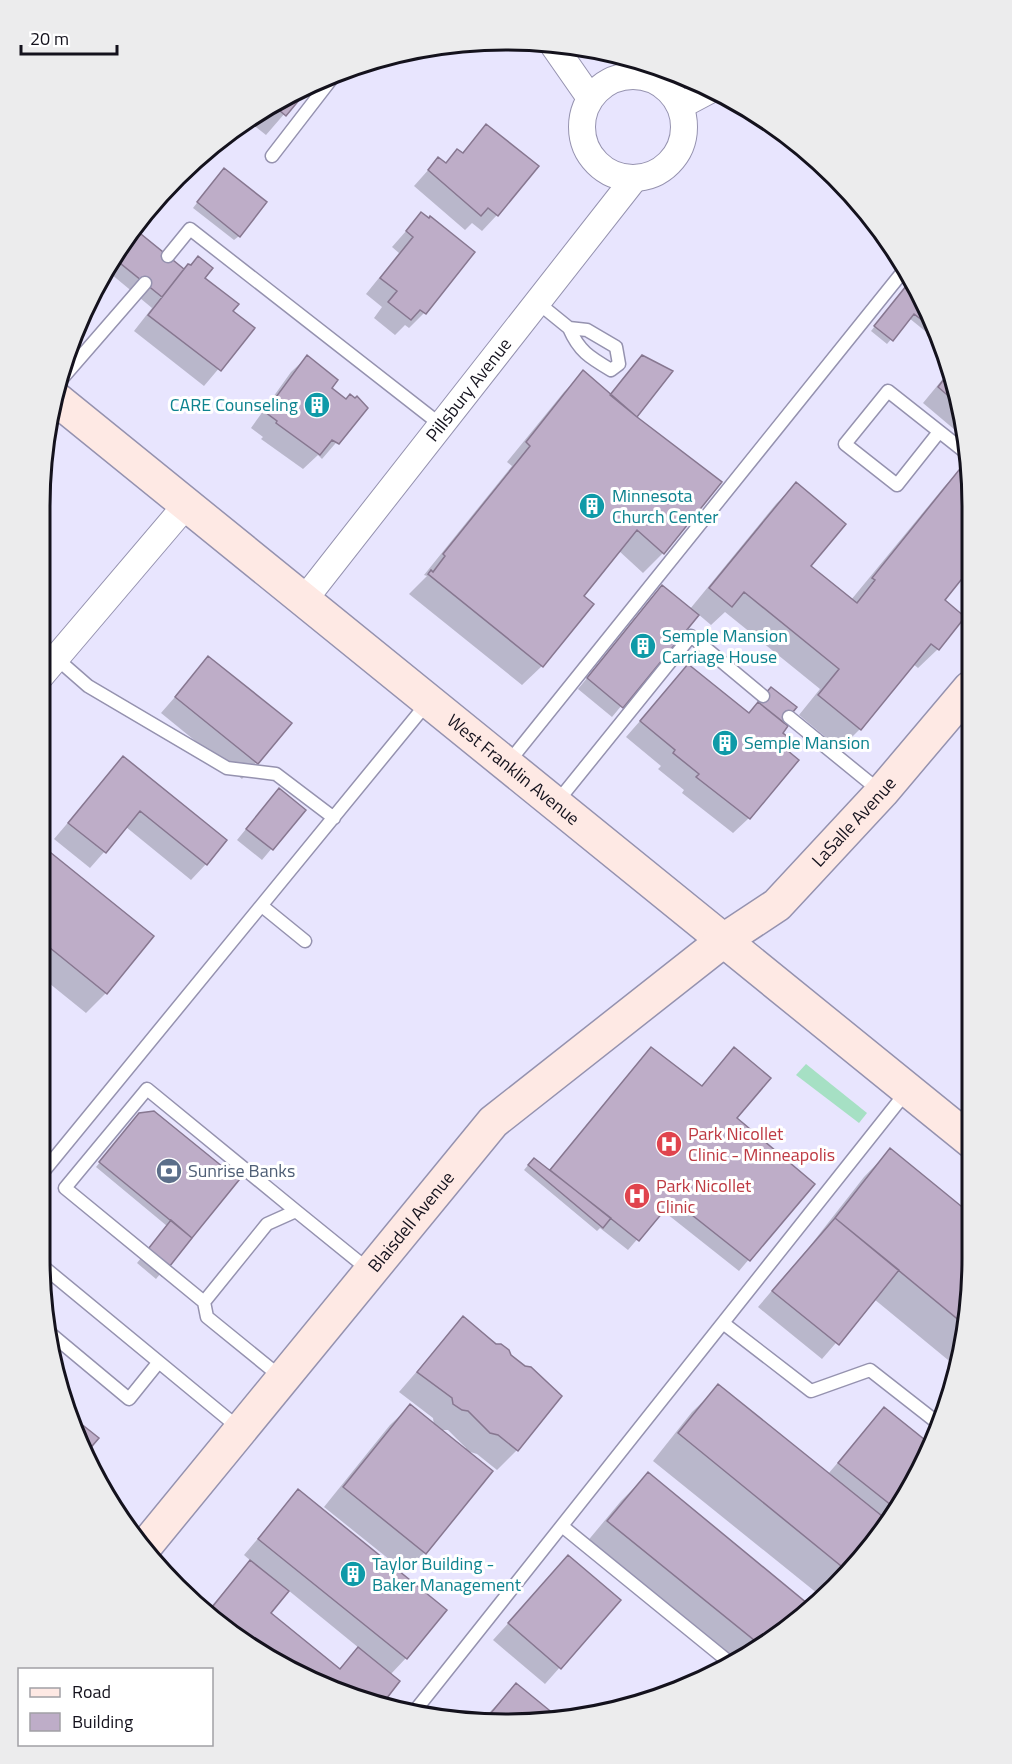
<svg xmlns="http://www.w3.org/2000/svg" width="1012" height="1764" viewBox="0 0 1012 1764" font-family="'Titillium Web',sans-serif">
<rect width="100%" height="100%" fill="#e8e5fe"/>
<!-- green -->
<path fill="#a6e0c4" d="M806,1064l61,49 -8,10 -63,-48z"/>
<!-- shadow -->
<path fill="#0003" fill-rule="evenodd" d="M311,83l-45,52 -19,-15 53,-33z
M486,126l11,89 -15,16 -10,-8 -7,7 -51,-44 24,-27 7,5 12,-13 4,3z
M190,165l-54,67 47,38 15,-12 5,20 28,33 22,17 -49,58 -70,-55 18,-23 -47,-39 -4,5 54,-76z
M219,174l20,62 -5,4 -41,-32z
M421,214l3,99 -15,15 -4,-3 -10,10 -21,-17 8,-11 -16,-13 33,-41 -7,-6z
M911,281l21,42 -7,8 -16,-13 -22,26 -16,-13z
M307,357l23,31 16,13 20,7 -44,51 -4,-4 -15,14 -42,-30 2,-2 -12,-9 40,-56z
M951,369l17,72 -45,-38z
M583,373l52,43 28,137 -20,20 -25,-23 -37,46 -39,70 -20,19 -113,-91 18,-18 -3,-1 88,-109 -5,-4 57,-70z
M963,467l6,5v96l-26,32 -5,49 -20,19 -5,-4 -53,65 -20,20 -41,-34 21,-26 -95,-77 -14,13 -13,-11 -86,103 -34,-28 84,-102 28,22 86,-105 20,-20 13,82 42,34 93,-113z
M209,658l80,66 -47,55 -81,-66z
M688,666l60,48 34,9 -2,23 -31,72 -16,15 -51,-40 2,-3 -26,-21 3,-3 -35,-29z
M123,758l83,106 -15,16 -65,-53 -36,41 -36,-29z
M269,801l35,9 -42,50 -25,-20z
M40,846l111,91 -45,56 -20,20 -47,-38z
M651,1049l50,38 33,-38 1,70 78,65 -74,87 -77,-61 -34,40 -28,-22 -3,3 -73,-61 5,-6 20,7z
M135,1120l102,61 -81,98 -19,-16 30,-37 -71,-59z
M890,1150l82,67v71l-13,81 -85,-70 -52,60 -64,-52 52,-61 54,-69z
M463,1318l74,56 23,23 -43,53 -20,20 -20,-16 -10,-3 -43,102 -19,19 -81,-65 66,-82 20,-19 24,19 -1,-7 -34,-26zM440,1430h8l18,18 -1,2z
M719,1386l109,88 56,-65 45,37 -19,46 -87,106 -170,-137 39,-49z
M648,1474l165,136 -88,54 -144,-115 40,-48z
M298,1491l108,167 -16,17 -12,31 -132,-60 -38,-36 43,-49 -7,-6zM288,1590l71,58 -21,22 -69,-57z
M568,1557l51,44 -74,83 -52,-44z
M700,1675l3,3 -17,11z
M516,1685l42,34 -22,5 -53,-5z"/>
<!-- building -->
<path fill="#beadc8" stroke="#877790" stroke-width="1.5" d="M314,82l-28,34 -14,-12 28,-17z
M486,124l53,42 -41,50 -10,-8 -7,8 -53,-46 10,-13 8,6 11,-14 6,4z
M191,164l-50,64 -2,-2 -38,49 54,-77z
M224,168l43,34 -27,35 -43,-35z
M421,212l8,6 1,-2 45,36 -49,62 -6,-4 -9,10 -23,-18 9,-11 -17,-13 33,-41 -7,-6z
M136,230l48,39 -22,28 -47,-38z
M198,256l15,12 -8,10 34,26 -6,7 22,17 -34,43 -73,-56 40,-51 3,1z
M911,280l22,45 -2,2 -17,-13 -21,27 -19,-15z
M307,355l31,25 -6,8 14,11 4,-5 5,4 2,-2 11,12 -29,36 -7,-4 -12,15 -44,-32 1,-2 -12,-9z
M642,355l31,16 -36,46 -27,-22z
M583,370l54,47 85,65 -58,72 -27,-24 -53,66 10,8 -51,63 -115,-93 3,-4 2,2 12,-16 -2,-2 87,-108 -4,-4z
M951,370l9,36 -22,-19z
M963,465l6,5v100l-24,30 20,17 -26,33 -8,-6 -70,86 -43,-35 21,-26 -95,-77 -12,15 -23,-19 87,-106 50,42 -35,42 46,37 18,-23 -3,-2z
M662,585l37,30 -76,93 -36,-30z
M208,656l84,67 -34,41 -83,-67z
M688,664l61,49 9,-11 30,24 -5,7 6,5 -7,8 17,14 -49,59 -54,-42 3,-3 -26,-21 2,-3 -35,-29z
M771,687l26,20 -13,16 -26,-21z
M123,756l104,84 -20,25 -67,-54 -34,42 -38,-30z
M279,788l27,22 -33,40 -27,-21z
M40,844l114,92 -47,58 -68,-55z
M651,1047l51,39 32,-39 37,31 -34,40 78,66 -65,77 -77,-61 -34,41 -89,-71z
M154,1111l85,69 -47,58 -93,-76 40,-49z
M890,1148l82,67v73l-6,38 -131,-108z
M534,1158l77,60 -8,10 -75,-63z
M835,1218l64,52 -60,75 -67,-54z
M171,1220l21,18 -30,38 -21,-18z
M463,1316l33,28h5l8,6 2,5 14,11 6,1 31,29 -44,55 -20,-16 -8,-2 -22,-22 -6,-1 -9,-6 -1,-6 -35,-26z
M718,1384l169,136 -41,50 -168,-137z
M410,1404l83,67 -67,83 -83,-67z
M884,1407l46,37 -20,48 -14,17 -58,-46z
M65,1411l34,27 -12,14z
M648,1472l166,137 -55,35 -152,-123z
M298,1489l149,121 -40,49 -149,-120z
M568,1555l53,45 -60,69 -53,-46z
M250,1560l39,31 -18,22 69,56 18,-22 42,34 -20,26 -134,-61 -37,-35z
M516,1683l44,36 -24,5 -50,-5z"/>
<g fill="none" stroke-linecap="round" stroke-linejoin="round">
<!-- lane casing -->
<g stroke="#9592af" stroke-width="15">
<path id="lane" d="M272,156l64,-83
M168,256l22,-27 251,196
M537,302l32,26 18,2 29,17 3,17 -8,6c-22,-13 -32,-19 -42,-42
M59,382l86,-99
M939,432l-42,53 -52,-41 43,-53 81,64
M56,658l32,28 139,82 49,6 58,44
M789,717l92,75
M508,763l397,-494
M557,802l134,-166 72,60
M262,906l43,35
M39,1177l389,-475
M40,1264l200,165
M204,1302l-139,-114 82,-99 149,122
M723,1323l88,68 59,-21 69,54
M51,1334l78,65 29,-36
M282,1378l-75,-61 -3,-15 63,-78 29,-13 74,60
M562,1526l167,136
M414,1712l493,-621"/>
</g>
<!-- street casing -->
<g stroke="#9592af" stroke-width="28">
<g id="street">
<path d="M551,42l39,56"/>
<circle cx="633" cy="127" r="51"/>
<path d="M680,106l32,-17"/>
<path id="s1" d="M304,600l330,-421"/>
<path d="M40,677l147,-173"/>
</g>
</g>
<!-- secondary casing -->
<g stroke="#9592af" stroke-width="36">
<g id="secondary">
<path id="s2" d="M55,398l916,743"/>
<path id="s3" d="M143,1549l350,-427 231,-182 53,-35 105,-113 88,-104"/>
</g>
</g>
<!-- lane -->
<use href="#lane" stroke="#fff" stroke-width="12"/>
<!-- street -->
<use href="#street" stroke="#fff" stroke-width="26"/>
<!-- secondary -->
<use href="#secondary" stroke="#fee9e4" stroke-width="33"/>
</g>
<!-- icons -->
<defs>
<g id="building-disc" transform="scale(1.35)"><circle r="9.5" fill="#0f9aa8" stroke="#fff"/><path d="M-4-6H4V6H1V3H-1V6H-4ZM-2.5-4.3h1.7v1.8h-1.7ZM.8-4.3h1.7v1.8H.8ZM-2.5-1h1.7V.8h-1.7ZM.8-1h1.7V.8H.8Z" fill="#fff"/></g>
<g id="hospital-disc" transform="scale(1.35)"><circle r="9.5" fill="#e0444e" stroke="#fff"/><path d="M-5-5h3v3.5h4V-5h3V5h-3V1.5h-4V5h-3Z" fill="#fff"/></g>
<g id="bank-disc" transform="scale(1.35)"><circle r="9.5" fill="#5c6f8a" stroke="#fff"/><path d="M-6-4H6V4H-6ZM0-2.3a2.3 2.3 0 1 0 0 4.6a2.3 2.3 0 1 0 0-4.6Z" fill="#fff"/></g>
</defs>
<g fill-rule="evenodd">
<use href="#building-disc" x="317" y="405"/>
<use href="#building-disc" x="592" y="506"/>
<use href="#building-disc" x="643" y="646"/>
<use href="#building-disc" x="725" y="743"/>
<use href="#hospital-disc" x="669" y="1144"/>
<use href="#bank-disc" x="169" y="1171"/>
<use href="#hospital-disc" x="637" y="1196"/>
<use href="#building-disc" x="353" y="1574"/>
</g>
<g text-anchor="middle" stroke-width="6" stroke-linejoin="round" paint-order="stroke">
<!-- street labels -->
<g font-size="18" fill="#14121d" stroke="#fff">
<text dy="6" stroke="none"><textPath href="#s1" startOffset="267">Pillsbury Avenue</textPath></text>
<text dy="6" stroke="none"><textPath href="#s2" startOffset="590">West Franklin Avenue</textPath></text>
<text dy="6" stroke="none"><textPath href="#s3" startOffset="1023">LaSalle Avenue</textPath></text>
<text dy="6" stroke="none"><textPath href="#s3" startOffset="423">Blaisdell Avenue</textPath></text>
</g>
<!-- culture labels -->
<g font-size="18" fill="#0d838f" stroke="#fff" text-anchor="start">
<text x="298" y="411" text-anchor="end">CARE Counseling</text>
<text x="612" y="502">Minnesota<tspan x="612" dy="21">Church Center</tspan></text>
<text x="662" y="642">Semple Mansion<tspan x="662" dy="21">Carriage House</tspan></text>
<text x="744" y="749">Semple Mansion</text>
<text x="372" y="1570">Taylor Building -<tspan x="372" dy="21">Baker Management</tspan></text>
</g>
<!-- health labels -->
<g font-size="18" fill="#be3a42" stroke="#fff" text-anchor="start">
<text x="688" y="1140">Park Nicollet<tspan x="688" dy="21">Clinic - Minneapolis</tspan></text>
<text x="656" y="1192">Park Nicollet<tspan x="656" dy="21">Clinic</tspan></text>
</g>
<!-- service labels -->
<g font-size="18" fill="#4e5e75" stroke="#fff" text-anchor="start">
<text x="188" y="1177">Sunrise Banks</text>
</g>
</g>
<!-- crop -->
<path d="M0 0H1012V1764H0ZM506 50H506A456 456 0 0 1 962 506V1258A456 456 0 0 1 506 1714H506A456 456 0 0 1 50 1258V506A456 456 0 0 1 506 50Z" fill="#ececed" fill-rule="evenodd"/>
<path fill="none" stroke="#14121d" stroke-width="3" d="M506 50H506A456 456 0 0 1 962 506V1258A456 456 0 0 1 506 1714H506A456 456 0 0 1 50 1258V506A456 456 0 0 1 506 50Z"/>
<!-- legend -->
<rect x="18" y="1668" width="195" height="78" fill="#ffffff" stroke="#a1a0a5" stroke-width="1.5"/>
<rect x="30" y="1688" width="30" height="9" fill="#fee9e4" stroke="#a1a0a5" stroke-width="1.5"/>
<text x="72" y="1698" font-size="18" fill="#14121d">Road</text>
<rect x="30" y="1713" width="30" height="18" fill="#beadc8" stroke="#a1a0a5" stroke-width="1.5"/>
<text x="72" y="1728" font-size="18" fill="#14121d">Building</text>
<!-- scale -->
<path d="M21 45v9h96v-9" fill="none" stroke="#14121d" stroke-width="3"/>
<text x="30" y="45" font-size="18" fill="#14121d" stroke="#ffffff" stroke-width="4.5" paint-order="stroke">20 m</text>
</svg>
